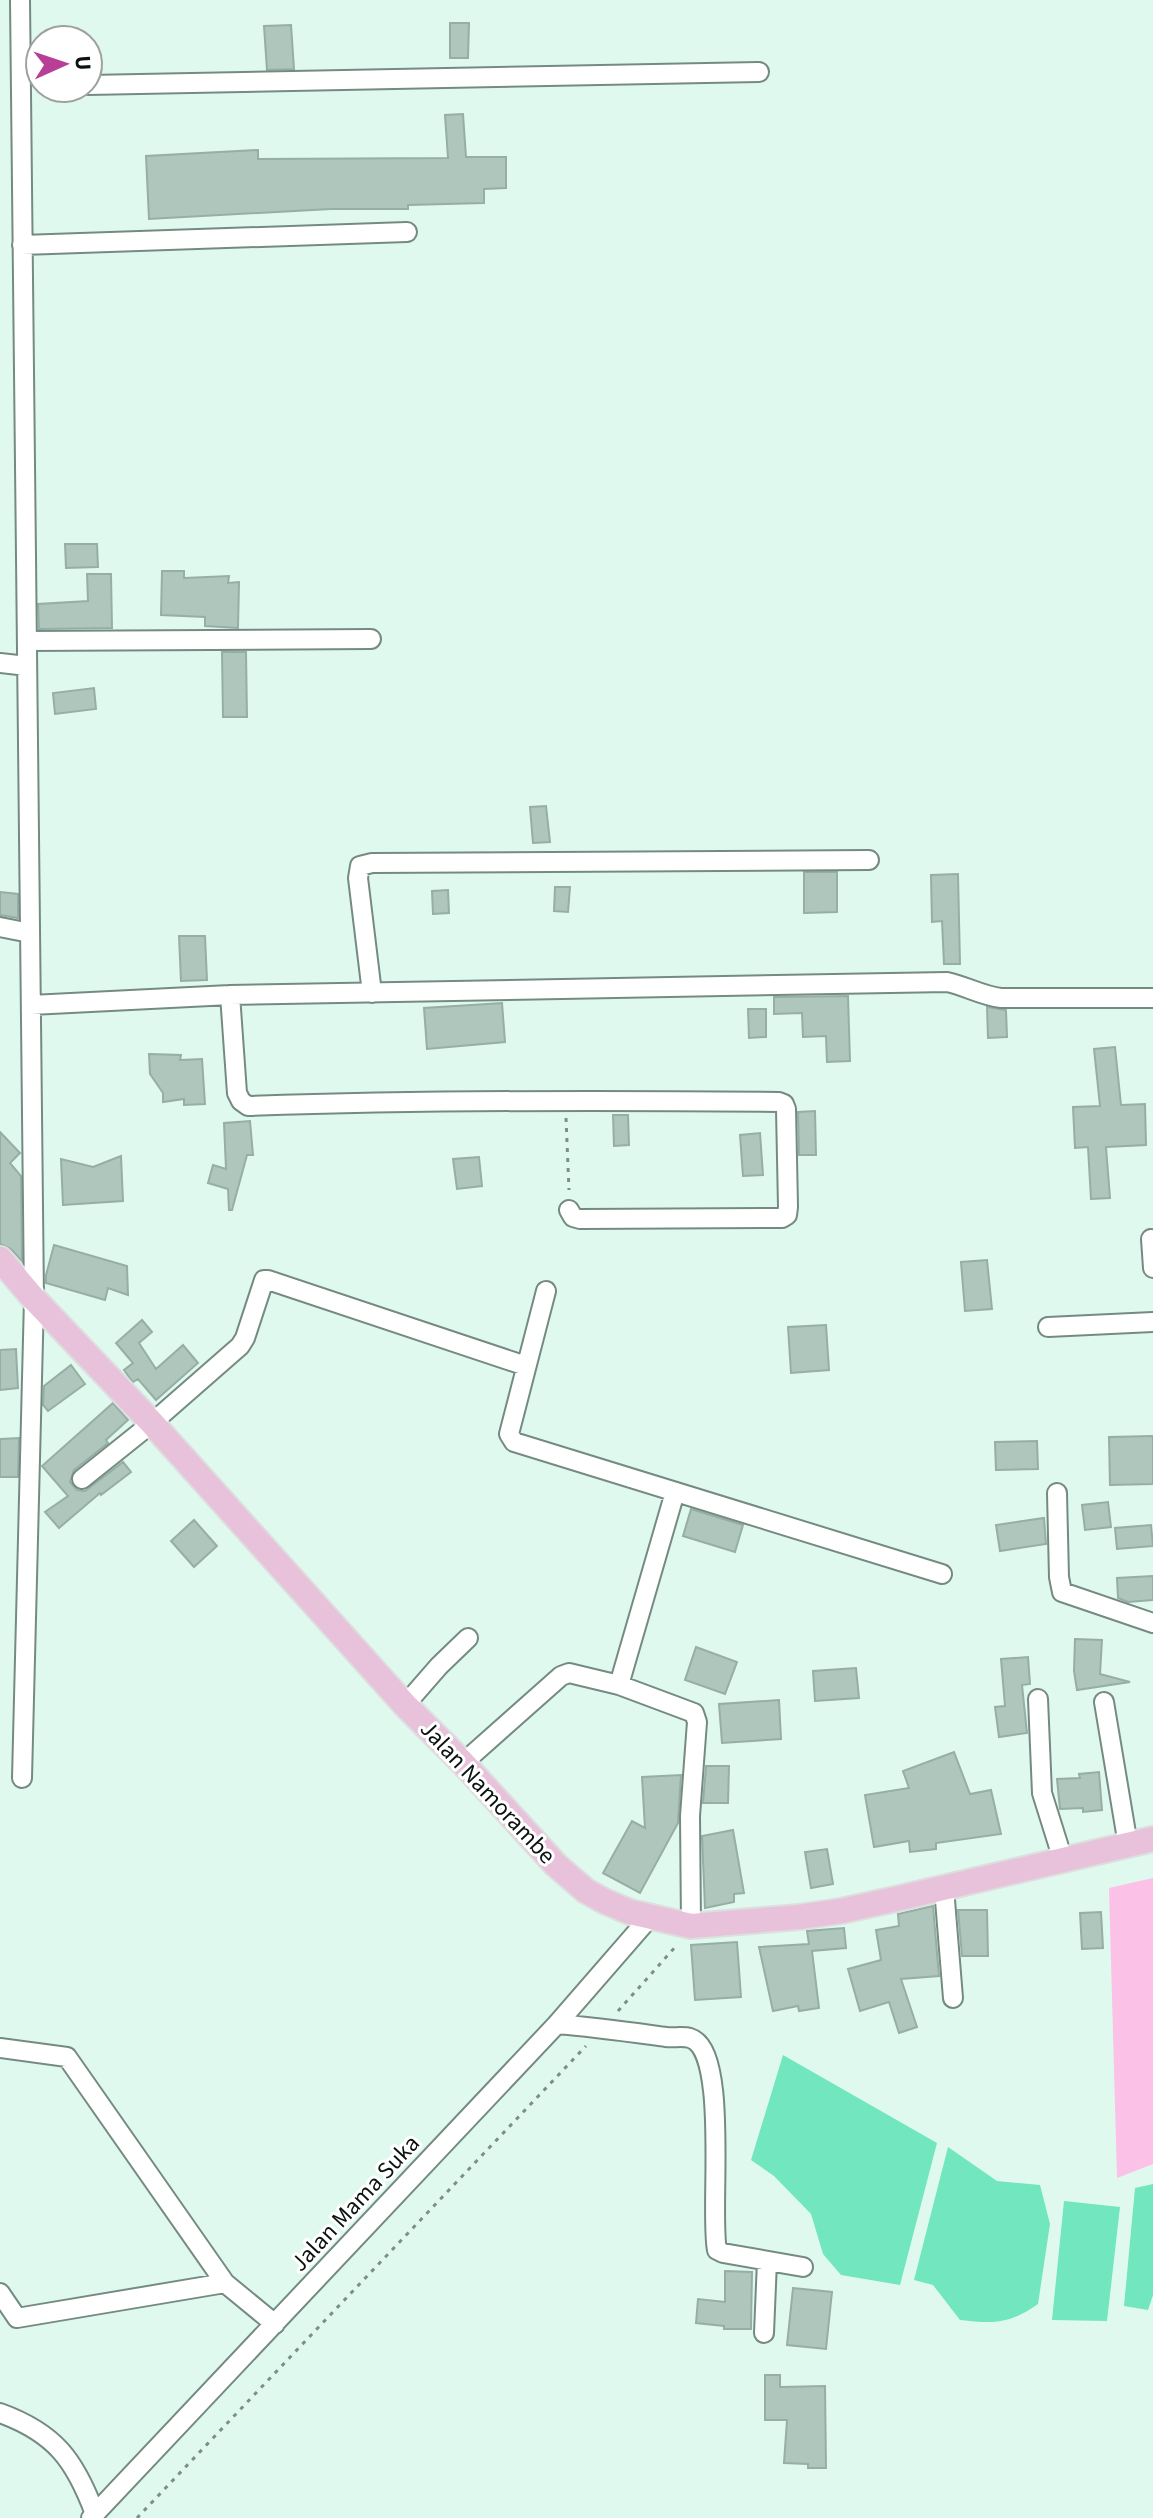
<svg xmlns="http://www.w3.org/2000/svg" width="1153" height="2518" viewBox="0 0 1153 2518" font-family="'Source Sans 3',sans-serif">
<rect width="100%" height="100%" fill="#e0f9ef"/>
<!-- green -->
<path fill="#fcc1e6" d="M1153,1878v286l-36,14 -8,-290z"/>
<!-- water -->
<path fill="#71e6bf" d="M783,2055l154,88 -37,142 -59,-10 -18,-21 -12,-40 -37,-38 -23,-16z
M948,2147l49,34 43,4 10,39 -12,80c-28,20 -44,20 -78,16l-27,-35 -19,-5z
M1153,2184v111l-5,15 -24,-4 11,-118z
M1064,2201l56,6 -13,114 -55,-1z"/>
<!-- building -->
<path fill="#aec6bc" stroke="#96aea4" stroke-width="2" d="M450,23h19l-1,35h-18z
M291,25l3,44 -27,1 -3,-44z
M463,114l3,43h40v31l-22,1v14l-76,2v4h-77l-182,10 -3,-63 112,-6v9l190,-1 -3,-43z
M65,544h32l1,23 -32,1z
M162,571h22v7l45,-2 -1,7 11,-1 -1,46 -33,-2v-9l-44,-2z
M87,574h24l1,54 -73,1 -1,-25 50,-3z
M222,652h24l1,65h-24z
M94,688l2,21 -41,5 -2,-21z
M546,806l4,36 -17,1 -3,-36z
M804,872h33v40l-33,1z
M958,874l2,90h-16l-2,-43 -10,1 -1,-47z
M555,887h15l-2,25 -14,-1z
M448,890l1,23 -16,1 -1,-23z
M0,892l18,2v24l-18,-3z
M179,936h26l2,44 -26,1z
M848,996l2,65 -23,1 -1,-26 -23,1 -1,-24 -28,1v-17z
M502,1003l3,39 -78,7 -3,-41z
M987,1007l19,3 1,27 -19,1z
M748,1009h18v28l-17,1z
M1115,1047l6,58 24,-1 1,41 -40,2 4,51 -19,1 -3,-52 -13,1 -2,-41 27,-1 -6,-57z
M149,1054l32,1 -1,5 22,-1 3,45 -21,1v-6l-21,3v-9l-13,-19z
M815,1111l1,44h-17l-1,-43z
M613,1115h15l1,30 -15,1z
M250,1121l3,34h-6l-15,55h-3l-1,-21 -20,-6 5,-18 13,4 -2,-46z
M0,1132l20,21 -10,10 11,13 1,85 -11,-12 -11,-5z
M760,1133l3,42 -20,1 -3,-41z
M121,1156l2,45 -60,4 -2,-46 32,8z
M479,1157l3,29 -25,3 -4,-30z
M54,1245l73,21 1,29 -20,-7 -3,12 -59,-17v-8z
M987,1260l5,49 -27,2 -4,-49z
M142,1320l10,12 -13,11 17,26 27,-24 15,18 -42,37 -18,-21 -5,3 -4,-5 -5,-7 9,-7 -17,-20z
M826,1325l3,45 -38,3 -3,-46z
M16,1349l2,39 -18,2v-40z
M71,1365l14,19 -37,27 -5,-6 1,-19z
M113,1403l15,17 -22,20 2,3 -34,27 -4,12 7,8 8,1 38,-29 8,10 -30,23 -1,-2 -41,35 -14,-16 23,-16 -26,-30z
M1153,1436v48l-43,1 -1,-48z
M19,1438l-1,39h-18v-38z
M1037,1441l1,28 -42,1 -1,-28z
M1108,1502l3,25 -26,3 -3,-25z
M691,1509l52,16 -8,27 -52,-16z
M1044,1518l2,26 -46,7 -4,-26z
M194,1520l23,26 -23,21 -23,-26z
M1151,1525l2,21 -36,3 -2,-21z
M1153,1576v24l-25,2 -10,-4 -1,-20z
M1075,1639l27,1 -2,34 30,8 -53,8 -3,-19z
M696,1647l41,15 -12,32 -40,-14z
M1028,1657l2,27 -8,1 5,48 -28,4 -4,-30 10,-1 -4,-47z
M856,1668l3,30 -44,3 -2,-30z
M779,1700l2,39 -59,4 -3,-39z
M954,1752l16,42 21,-4 10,44 -65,9v6l-26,3 -1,-11 -35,6 -9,-52 44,-7 -6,-17z
M706,1766h23l-1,37h-25z
M1099,1772l3,38 -19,2v-4l-23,1 -3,-30 23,-1 -1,-4z
M681,1775l-3,48 -38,70 -37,-20 29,-52 13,7 -3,-51z
M733,1830l11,63 -10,1v8l-29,6 -3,-72z
M827,1849l6,35 -22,4 -6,-36z
M933,1906l6,70 -38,3 16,48 -18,6 -10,-31 -29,9 -12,-42 33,-9 -5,-30 23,-4 -1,-12z
M958,1910h29l1,46h-26z
M1101,1912l2,36 -21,1 -2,-36z
M844,1928l2,20 -34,3 7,57 -20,3 -1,-5 -25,5 -14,-64 50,-3 -2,-13z
M737,1942l4,55 -46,3 -4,-55z
M725,2271l27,1 -1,57h-27v-3l-28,-3 2,-24 27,3z
M793,2288l39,4 -6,57 -39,-4z
M765,2375h15v12l45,-1 1,82h-18v-4l-24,-1 3,-43h-22z"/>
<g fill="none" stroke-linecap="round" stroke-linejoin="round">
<!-- minor casing -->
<g stroke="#758b82" stroke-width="22">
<path id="minor" d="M20,0l14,1299 -12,479
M88,85l671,-13
M22,245l385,-13
M27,641l344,-2
M0,663l27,3
M0,927l30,6
M372,993l-14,-115 2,-12 12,-3 497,-3
M230,995l7,98 4,8 7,5c177,-6 354,-6 531,-4l5,2 2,5 2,98 -1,8 -5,3 -202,1 -7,-2 -4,-7
M31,1005l199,-10 717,-13c19,4 35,14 54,16h152
M1151,1239l2,29
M546,1291l-37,143 5,8 428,132
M1048,1327l105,-5
M82,1479l70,-56 88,-77 5,-8 19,-58h4l258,86
M1057,1493l2,84 3,15 91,31
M619,1685l56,-193
M1038,1699l4,94 21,67
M1104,1702l24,143
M405,1705l34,-39 29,-28
M463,1763l98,-87 8,-3 50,12 75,28 3,9 -7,94 1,110
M944,1888l9,110
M557,2024c37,3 72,8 109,13 7,1 17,-1 24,1 40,12 19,175 27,212l6,3 80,14
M0,2048l67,9 158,226
M0,2293l17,25 208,-35 50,41
M764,2333l3,-72
M0,2413c55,20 75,47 95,101
M91,2518l466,-494 93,-107"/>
</g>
<!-- major casing -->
<g stroke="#dddede" stroke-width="28">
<path id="major" d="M0,1259l34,40 118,124 253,282 58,58 93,102 30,26 18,10 26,11 61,14 108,-9 42,-6 59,-13 253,-59"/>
</g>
<!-- path -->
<path stroke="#7d8e87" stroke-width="3" stroke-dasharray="4 6" stroke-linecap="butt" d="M566,1118l3,72
M618,2011l59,-66
M137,2518l449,-472"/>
<!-- minor -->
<use href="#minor" stroke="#fff" stroke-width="18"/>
<!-- major -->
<use href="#major" stroke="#e8c1da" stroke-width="24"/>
</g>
<g text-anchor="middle" stroke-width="6" stroke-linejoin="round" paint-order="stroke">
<!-- street labels -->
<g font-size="24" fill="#0b1310" stroke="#fff">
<text transform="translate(488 1792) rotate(47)" y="8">Jalan Namorambe</text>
<text transform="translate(355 2203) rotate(-47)" y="8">Jalan Mama Suka</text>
</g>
</g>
<!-- north arrow -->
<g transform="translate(64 64) rotate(87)"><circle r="38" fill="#ffffff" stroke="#9da19f" stroke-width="2"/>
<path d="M0-6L14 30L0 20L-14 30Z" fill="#b73f95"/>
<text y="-12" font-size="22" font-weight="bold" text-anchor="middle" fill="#0b1310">U</text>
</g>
</svg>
